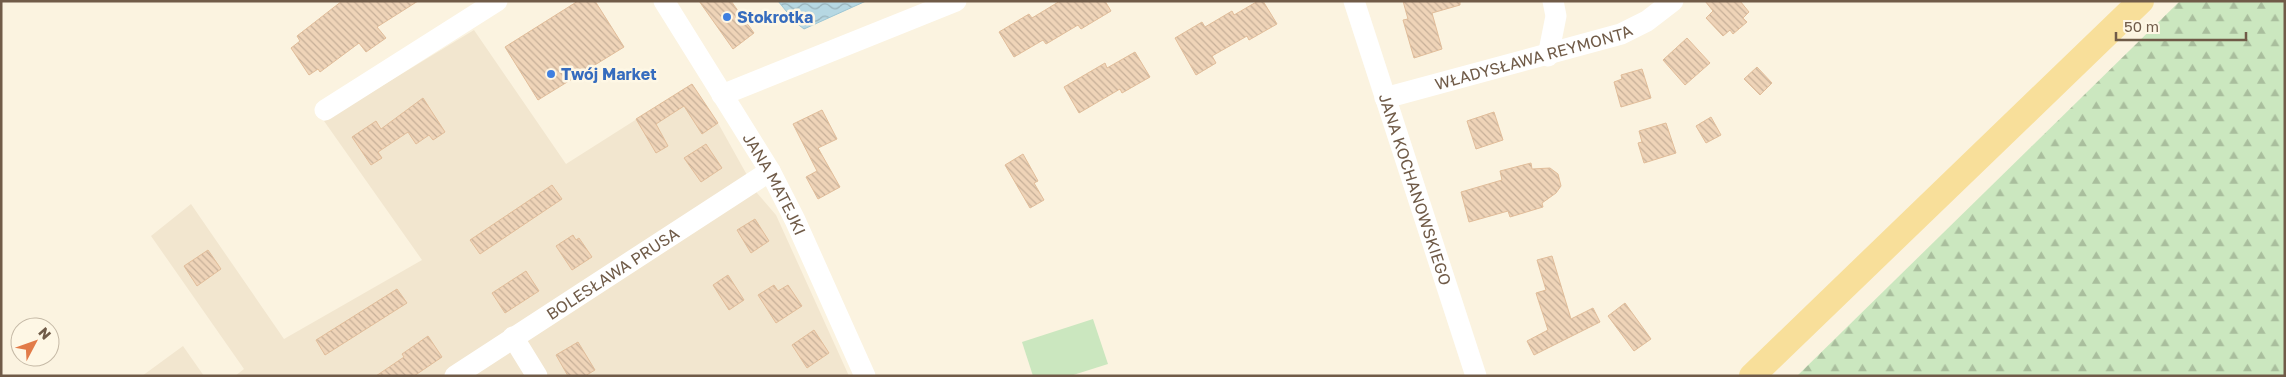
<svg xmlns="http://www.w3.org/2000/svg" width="2286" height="377" viewBox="0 0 2286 377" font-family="'Golos Text',sans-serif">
<defs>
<pattern id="forest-firs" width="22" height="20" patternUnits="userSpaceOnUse" patternTransform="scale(1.25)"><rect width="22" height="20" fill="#cbe7bf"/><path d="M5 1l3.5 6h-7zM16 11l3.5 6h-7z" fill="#a9be9d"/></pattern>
<pattern id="water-waves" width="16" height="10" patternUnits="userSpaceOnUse" patternTransform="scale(1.25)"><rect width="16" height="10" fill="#b6d8e3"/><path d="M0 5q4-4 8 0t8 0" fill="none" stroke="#98b2ba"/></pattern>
<pattern id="building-back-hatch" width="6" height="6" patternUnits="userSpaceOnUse" patternTransform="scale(1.25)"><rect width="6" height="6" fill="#efd4b8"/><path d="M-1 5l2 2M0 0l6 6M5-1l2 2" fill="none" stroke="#c6af98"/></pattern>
</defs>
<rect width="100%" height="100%" fill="#fbf3e0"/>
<!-- residential -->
<path fill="#f2e6cf" d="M474,30l92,134 126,-80 26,39 39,70 19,22 73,161h-614l9,-7 -93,-133 40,-32 93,135 138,-79 -98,-139z
M183,346l21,30h-62z"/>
<!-- forest -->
<path fill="url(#forest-firs)" d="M2180,1h105v375h-488z"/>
<!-- park -->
<path fill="#cbe7bf" d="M1093,319l15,45 -38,12h-37l-11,-34z"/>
<!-- water -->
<path fill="url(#water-waves)" stroke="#9cc6d4" d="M778,1h88l-62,28 -9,-7z"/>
<!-- building -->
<path fill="url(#building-back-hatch)" stroke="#e1bd9a" d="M342,1h76l-41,26 9,11 -20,14 -7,-9 -39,29 -2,-3 -9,6 -18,-27 9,-7 -3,-5z
M578,1h17l29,46 -86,53 -33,-53z
M699,1h32l23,32 -21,16z
M1060,1h45l6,10 -30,18 -3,-4 -32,19 -3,-4 -29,17 -15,-25 30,-18 3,4z
M1258,1h5l14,23 -28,16 -2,-4 -35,20 4,7 -20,12 -21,-37 27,-16 3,5 27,-16 2,4z
M1403,1h57v4l-28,8 10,36 -28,9 -11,-38 5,-1z
M1705,1h35l9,11 -6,6 4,4 -14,12 -3,-4 -7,6 -17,-18 7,-7z
M1687,38l23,25 -25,22 -22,-25z
M1135,52l15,25 -28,16 -2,-4 -41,24 -15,-26 41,-24 2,5z
M1757,67l15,16 -12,12 -16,-16z
M1642,69l9,29 -30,9 -7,-25 8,-3 -1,-4z
M692,84l26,39 -16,11 -18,-28 -28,18 12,22 -12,7 -20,-34z
M423,98l22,34 -12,8 -4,-5 -13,9 -8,-12 -30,20 4,6 -11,7 -19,-28 24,-16 5,8z
M822,110l15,29 -19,9 22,39 -22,12 -12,-22 11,-6 -24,-47z
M1494,112l9,28 -27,9 -9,-28z
M1711,117l10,18 -15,8 -10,-17z
M1666,123l10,30 -32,10 -6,-20 4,-1 -3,-11z
M706,144l16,24 -21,14 -17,-24z
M1023,154l15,27 -4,2 10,17 -14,8 -25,-43z
M1531,163l1,6 18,-1 8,6 3,12 -5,7 -14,10 1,4 -33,10 -2,-6 -39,11 -8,-30 41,-12 -2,-9z
M552,185l10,14 -82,55 -10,-14z
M755,219l14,22 -18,12 -14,-23z
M573,235l3,5 3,-2 13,19 -20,13 -16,-24z
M208,250l13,19 -24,17 -13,-20z
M1552,256l19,63 22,-11 7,14 -66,33 -7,-14 21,-11 -12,-37 10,-3 -9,-30z
M526,271l13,20 -34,22 -13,-20z
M728,275l16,25 -15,10 -16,-25z
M774,285l4,6 10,-6 14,21 -26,17 -18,-28z
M397,289l10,14 -82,52 -9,-15z
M1625,303l26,36 -17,12 -26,-35z
M814,330l15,23 -22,15 -15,-23z
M428,336l14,21 -28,19h-38l28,-19 -2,-3z
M578,342l17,28 -10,6h-17l-12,-21z"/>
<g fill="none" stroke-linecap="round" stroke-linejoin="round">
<!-- minor -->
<g stroke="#fff" stroke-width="21">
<path id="s1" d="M664,1l106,170 25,49 70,156"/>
<path id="s2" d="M1354,1l122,375"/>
<path d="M1548,56l8,-40 -3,-15"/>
<path d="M722,95l234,-94"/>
<path id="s3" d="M1385,98l236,-64 26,-13 26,-20"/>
<path d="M325,110l172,-109"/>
<path d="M513,337l24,39"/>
<path id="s4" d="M455,376l315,-205"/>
</g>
<!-- major -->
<path stroke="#f8df9a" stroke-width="26" d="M1752,376l389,-375"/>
</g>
<!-- markers -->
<g fill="#3f7fe0" stroke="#fef7e5" stroke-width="2">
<circle cx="727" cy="17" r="5"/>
<circle cx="551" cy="74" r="5"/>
</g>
<g text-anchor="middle" stroke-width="5" stroke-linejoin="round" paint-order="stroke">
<!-- shop labels -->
<g font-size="16" font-weight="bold" fill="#366cbe" stroke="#fef7e5" text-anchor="start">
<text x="737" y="23">Stokrotka</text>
<text x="561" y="80">Twój Market</text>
</g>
<!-- street labels -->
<g font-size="16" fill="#705b48" stroke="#fef7e5">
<text dy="6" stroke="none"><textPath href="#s3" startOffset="154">WŁADYSŁAWA REYMONTA</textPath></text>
<text dy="6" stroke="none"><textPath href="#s1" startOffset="214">JANA MATEJKI</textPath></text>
<text dy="6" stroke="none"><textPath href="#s2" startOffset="198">JANA KOCHANOWSKIEGO</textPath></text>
<text dy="6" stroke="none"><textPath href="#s4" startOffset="188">BOLESŁAWA PRUSA</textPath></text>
</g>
</g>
<!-- border -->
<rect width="2286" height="377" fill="none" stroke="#705b48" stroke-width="5"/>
<!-- north arrow -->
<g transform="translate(35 342) rotate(49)"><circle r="24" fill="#fef7e5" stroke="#c5b9a6"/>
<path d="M0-4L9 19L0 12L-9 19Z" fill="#e27b48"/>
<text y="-8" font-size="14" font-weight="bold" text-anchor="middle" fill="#705b48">N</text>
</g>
<!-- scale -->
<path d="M2116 32v8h130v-8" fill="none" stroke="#705b48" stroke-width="2.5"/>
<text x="2124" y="32" font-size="15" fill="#705b48" stroke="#fef7e5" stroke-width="4" paint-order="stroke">50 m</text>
</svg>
